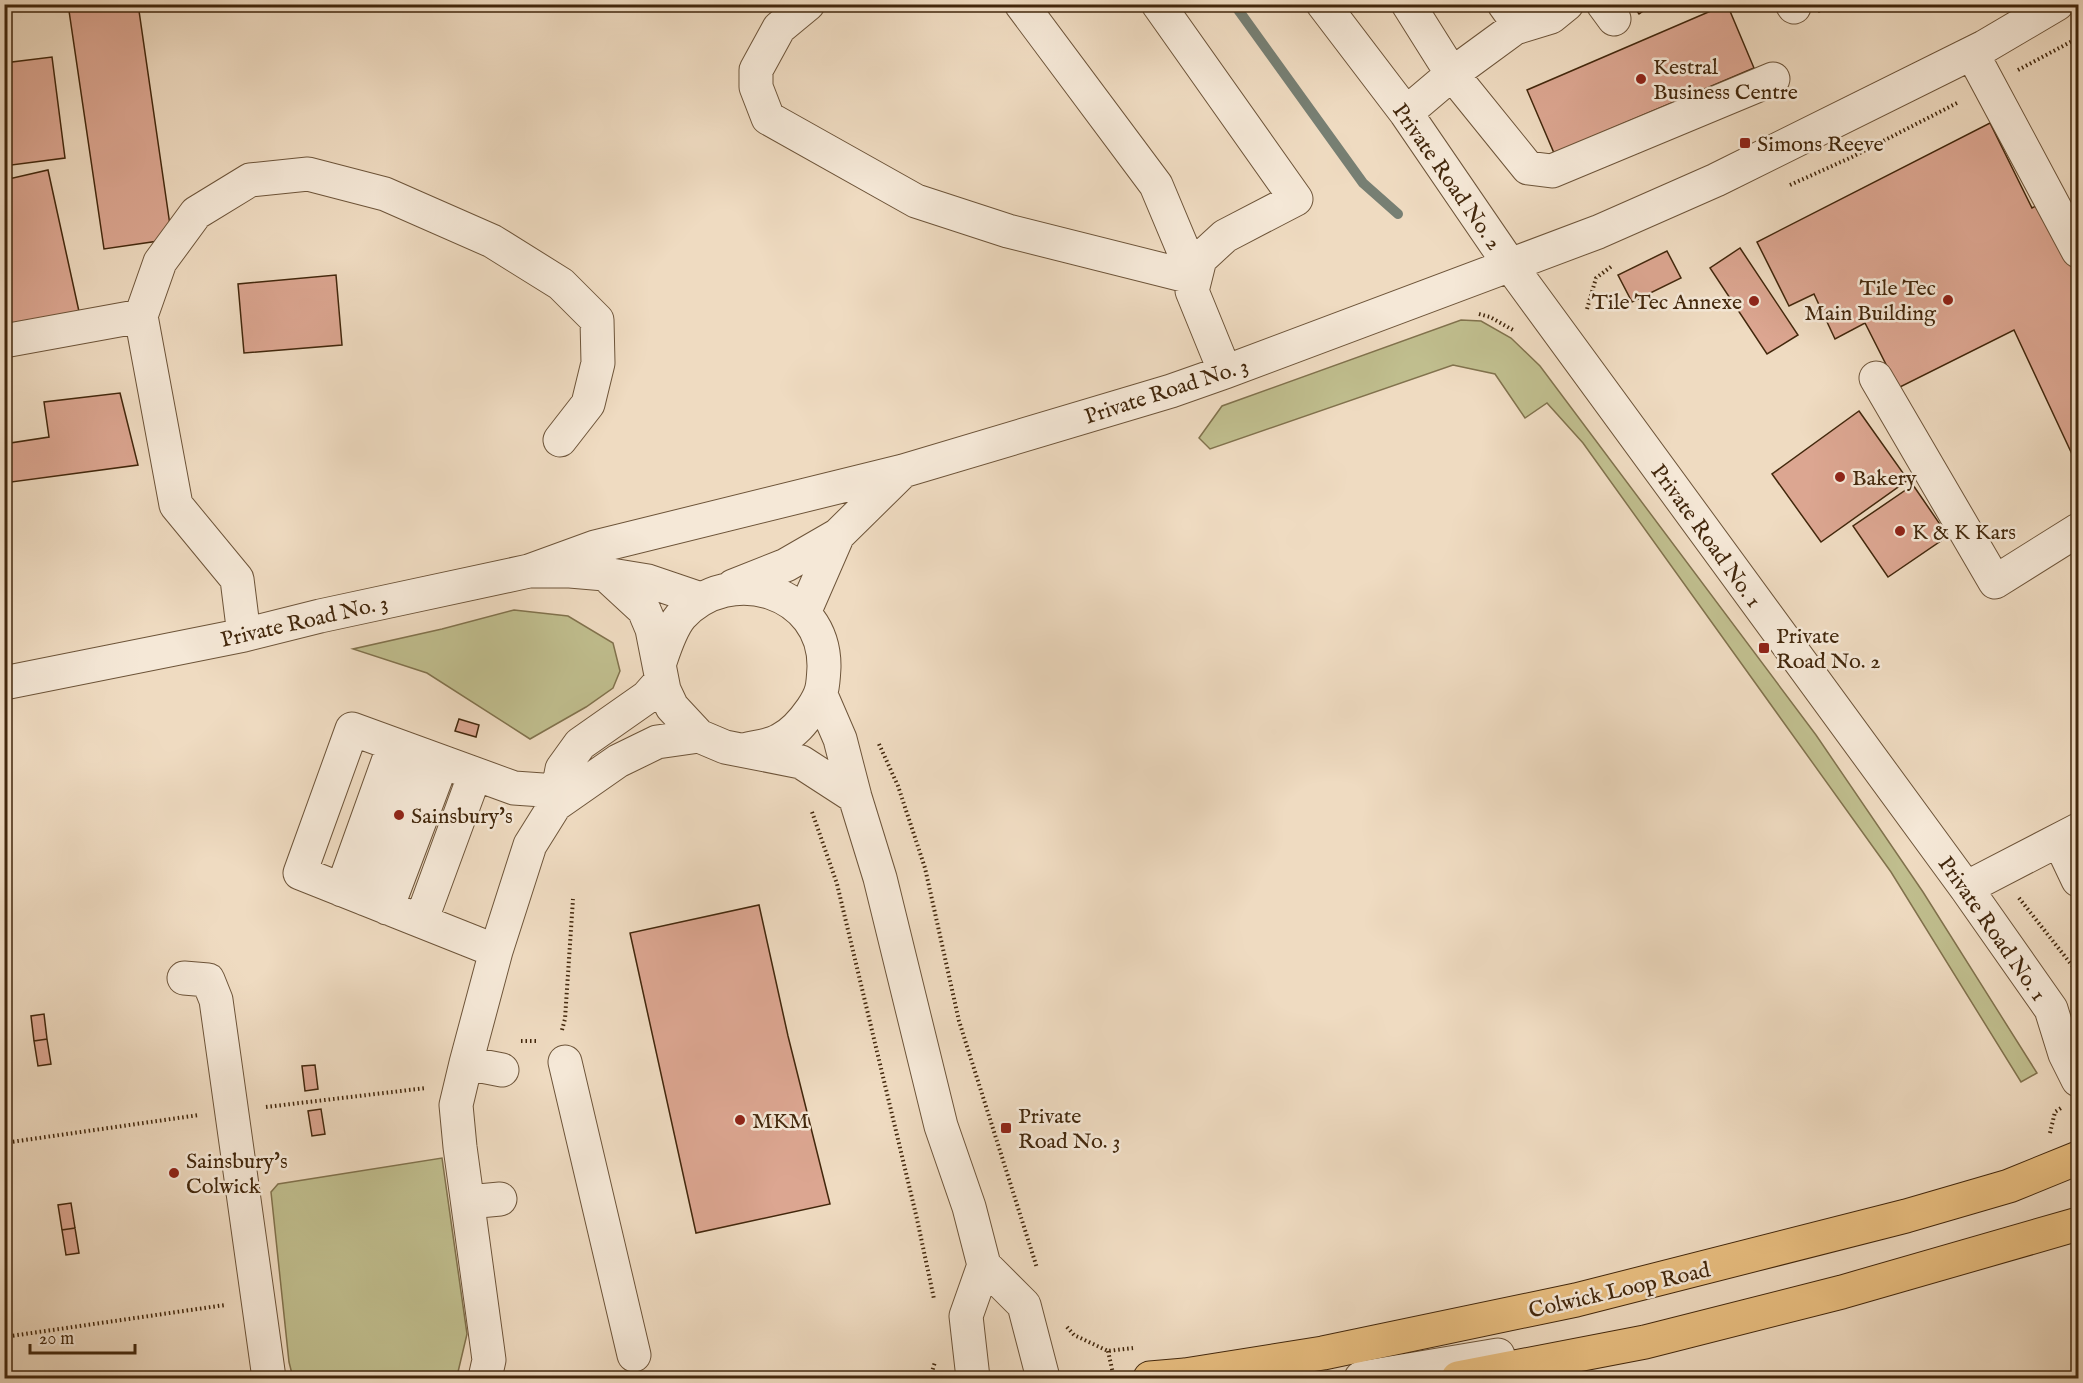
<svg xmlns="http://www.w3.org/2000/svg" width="2083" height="1383" viewBox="0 0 2083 1383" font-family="'IM FELL English',serif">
<rect width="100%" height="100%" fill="#efdbc1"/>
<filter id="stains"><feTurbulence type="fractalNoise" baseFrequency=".00333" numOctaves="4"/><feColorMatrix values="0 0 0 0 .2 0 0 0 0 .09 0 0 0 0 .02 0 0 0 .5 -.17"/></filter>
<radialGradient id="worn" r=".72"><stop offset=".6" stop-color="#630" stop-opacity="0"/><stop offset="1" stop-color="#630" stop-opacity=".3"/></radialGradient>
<!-- green -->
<path fill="#c0be8e" stroke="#81724d" stroke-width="1.5" d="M1461,320l20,1 30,17 29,28 276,369 107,157 114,181 -16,9 -130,-210 -308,-429 -36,-40 -22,15 -30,-44 -42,-9 -243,84 -11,-11 23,-32z
M514,610l54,6 45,27 7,28 -7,17 -27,19 -56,32 -103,-66 -74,-24 89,-20z
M442,1158l25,176 -9,38 -7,6h-158l-4,-16 -18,-170 7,-8z"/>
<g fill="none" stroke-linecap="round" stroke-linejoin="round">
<!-- stream -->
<path stroke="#777f73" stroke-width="10" d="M1234,4l129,179 35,31"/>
</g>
<!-- building -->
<path fill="#dca691" stroke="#42270c" stroke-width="1.5" d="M68,4h70l34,235 -68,10z
M1632,4h21l-14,10z
M1727,4l27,64 -200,85 -27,-63z
M1814,4h20l-15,8z
M52,57l13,101 -61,8v-103z
M1990,123l42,85 13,-7 33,70v196l-64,-137 -116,58 -33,-65 -30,16 -21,-45 -25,12 -32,-64z
M48,170l32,146 -73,16 -3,-11v-141z
M1740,248l58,87 -31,19 -57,-86z
M1667,251l14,27 -49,24 -14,-27z
M336,275l6,70 -98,8 -6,-69z
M120,393l18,72 -134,18v-39l45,-7 -5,-35z
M1859,411l49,69 -87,62 -49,-68z
M1913,485l35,51 -60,41 -35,-51z
M459,719l20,6 -3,12 -21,-6z
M759,905l29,131 42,168 -134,29 -66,-300z
M44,1014l3,25 -13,2 -3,-25z
M47,1039l4,25 -13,2 -4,-25z
M315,1065l3,24 -13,2 -3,-25z
M321,1109l4,25 -13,2 -4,-25z
M71,1203l4,25 -13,2 -4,-25z
M75,1228l4,25 -13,2 -4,-25z"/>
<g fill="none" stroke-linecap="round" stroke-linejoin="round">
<!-- minor casing -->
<g stroke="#6d5439" stroke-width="35">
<path id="minor" d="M808,4l-29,24 -23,42v17l12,31 148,83 92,30 187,47
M1021,4l135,181 39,93
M1158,4l138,195 -71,37 -25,23 -8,32 33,81
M1323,4l83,109 104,152 456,623 85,121 14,45 13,26
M1408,4l44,70 67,-49 -15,-21
M1603,4l11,15
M1792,4l2,3
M1515,28l36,-11 16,-13
M1972,53l106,198
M1406,113l46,-39 76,94 24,3 221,-92
M141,316l19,-54 36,-49 54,-33 58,-6 77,20 107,47 69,43 36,36 1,43 -10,41 -28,36
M4,341l137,-25 35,189 61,74 7,56
M1876,378l119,204 83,-52
M529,571l66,-24 308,-76 268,-80 54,-19 373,-140 118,-52 268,-133 73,-43
M605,574l39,36 8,19 12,61 8,17 27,29 26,11 76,15 54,35
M733,586l53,-21 52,-30 64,-63
M804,613l34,-78
M660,662c5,-15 11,-34 21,-46 49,-54 144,-25 143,51 -1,19 -1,26 -12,42 -9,13 -18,24 -32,31 -10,6 -25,7 -36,10
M4,683l240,-48 76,-19 209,-45h41l35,3 43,7 53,18
M821,695l19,44 15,58 25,81 61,248 28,81 15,58 40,40 19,73
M555,805l63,-44 39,-19 42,-6
M2059,840l19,40
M1966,888l112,-58
M342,890l52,-145
M365,899l51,-146
M387,908l55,-146
M421,921l54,-147
M496,951l-196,-78 52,-144 162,59 43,3
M184,978l24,2 8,20 53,378
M565,1062l69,293
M466,1063l36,7
M468,1202l32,-3
M485,1378l4,-18 -2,-15 -27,-198 -4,-42 10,-42 30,-112 34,-106 25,-40 7,-36 18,-25 67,-47 15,-17
M973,1378l-7,-62 18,-51
M1361,1378l137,-23"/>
</g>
<!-- major casing -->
<g stroke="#42270c" stroke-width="35">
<path id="major" d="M1150,1378l35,-3 138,-22 253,-53 330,-84 103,-30 69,-28
M1458,1378l187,-36 197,-50 236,-68"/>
</g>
<!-- path -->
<path stroke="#42270c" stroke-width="4" stroke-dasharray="1.5 3" stroke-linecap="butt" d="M2018,70l60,-32
M1790,185l62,-28 107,-55
M1587,309l9,-31 16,-12
M1479,314l11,3 23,13
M879,744l19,42 27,82 34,153 78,247
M812,812l25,72 80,335 17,80
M2019,898l59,75
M562,1030l3,-11 8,-120
M521,1041h17
M266,1107l160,-19
M2050,1133l5,-21 6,-4
M4,1143l195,-28
M1067,1327l7,8 34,16 25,-3
M4,1337l221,-32
M1108,1351l6,27
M930,1378l5,-16"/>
<!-- minor -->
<use href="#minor" stroke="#f5e8d7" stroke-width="33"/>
<!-- major -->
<use href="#major" stroke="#e8be80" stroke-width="33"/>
</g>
<!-- markers -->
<g fill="#8f2418" stroke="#f5e8d7" stroke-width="2">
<circle cx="1641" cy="79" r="6"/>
<rect x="1739" y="137" width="12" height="12" rx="3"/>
<circle cx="1948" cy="300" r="6"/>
<circle cx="1754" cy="301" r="6"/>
<circle cx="1840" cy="477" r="6"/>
<circle cx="1900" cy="531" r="6"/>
<rect x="1758" y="642" width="12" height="12" rx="3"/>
<circle cx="399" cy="815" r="6"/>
<circle cx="740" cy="1120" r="6"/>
<rect x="1000" y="1122" width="12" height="12" rx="3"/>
<circle cx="174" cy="1173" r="6"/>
</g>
<g text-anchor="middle" stroke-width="5" stroke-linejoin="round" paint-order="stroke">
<!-- poi labels -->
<g font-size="22" fill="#42270c" stroke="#f5e8d7" text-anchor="start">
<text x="1653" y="74">Kestral<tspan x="1653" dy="25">Business Centre</tspan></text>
<text x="1757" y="151">Simons Reeve</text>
<text x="1936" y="295" text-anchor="end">Tile Tec<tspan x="1936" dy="25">Main Building</tspan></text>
<text x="1742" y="309" text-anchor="end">Tile Tec Annexe</text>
<text x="1852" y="485">Bakery</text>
<text x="1912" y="539">K &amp; K Kars</text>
<text x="1776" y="643">Private<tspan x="1776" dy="25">Road No. 2</tspan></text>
<text x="411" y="823">Sainsbury's</text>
<text x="1018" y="1123">Private<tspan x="1018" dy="25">Road No. 3</tspan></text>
<text x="752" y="1128">MKM</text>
<text x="186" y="1168">Sainsbury's<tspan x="186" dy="25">Colwick</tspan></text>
</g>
<!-- street labels -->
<g font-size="22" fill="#42270c" stroke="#f5e8d7">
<text transform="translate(1448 176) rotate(55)" y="8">Private Road No. 2</text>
<text transform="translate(1166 390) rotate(-18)" y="8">Private Road No. 3</text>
<text transform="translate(1707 535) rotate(54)" y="8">Private Road No. 1</text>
<text transform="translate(304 620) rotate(-13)" y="8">Private Road No. 3</text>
<text transform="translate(1993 928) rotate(55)" y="8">Private Road No. 1</text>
<text transform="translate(1619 1289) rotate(-13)" y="8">Colwick Loop Road</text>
</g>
</g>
<!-- margin -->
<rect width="2083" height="1383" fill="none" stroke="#efdbc1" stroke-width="24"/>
<rect x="6" y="6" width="2071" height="1371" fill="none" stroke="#42270c" stroke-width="3"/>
<rect x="12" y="12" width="2059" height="1359" fill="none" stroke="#42270c" stroke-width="1.5"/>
<!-- scale -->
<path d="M30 1344v9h105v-9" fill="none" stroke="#42270c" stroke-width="3"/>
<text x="39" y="1344" font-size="18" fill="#42270c" stroke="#f5e8d7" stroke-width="4.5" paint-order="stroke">20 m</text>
<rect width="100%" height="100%" filter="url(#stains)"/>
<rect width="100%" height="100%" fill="url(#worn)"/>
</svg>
